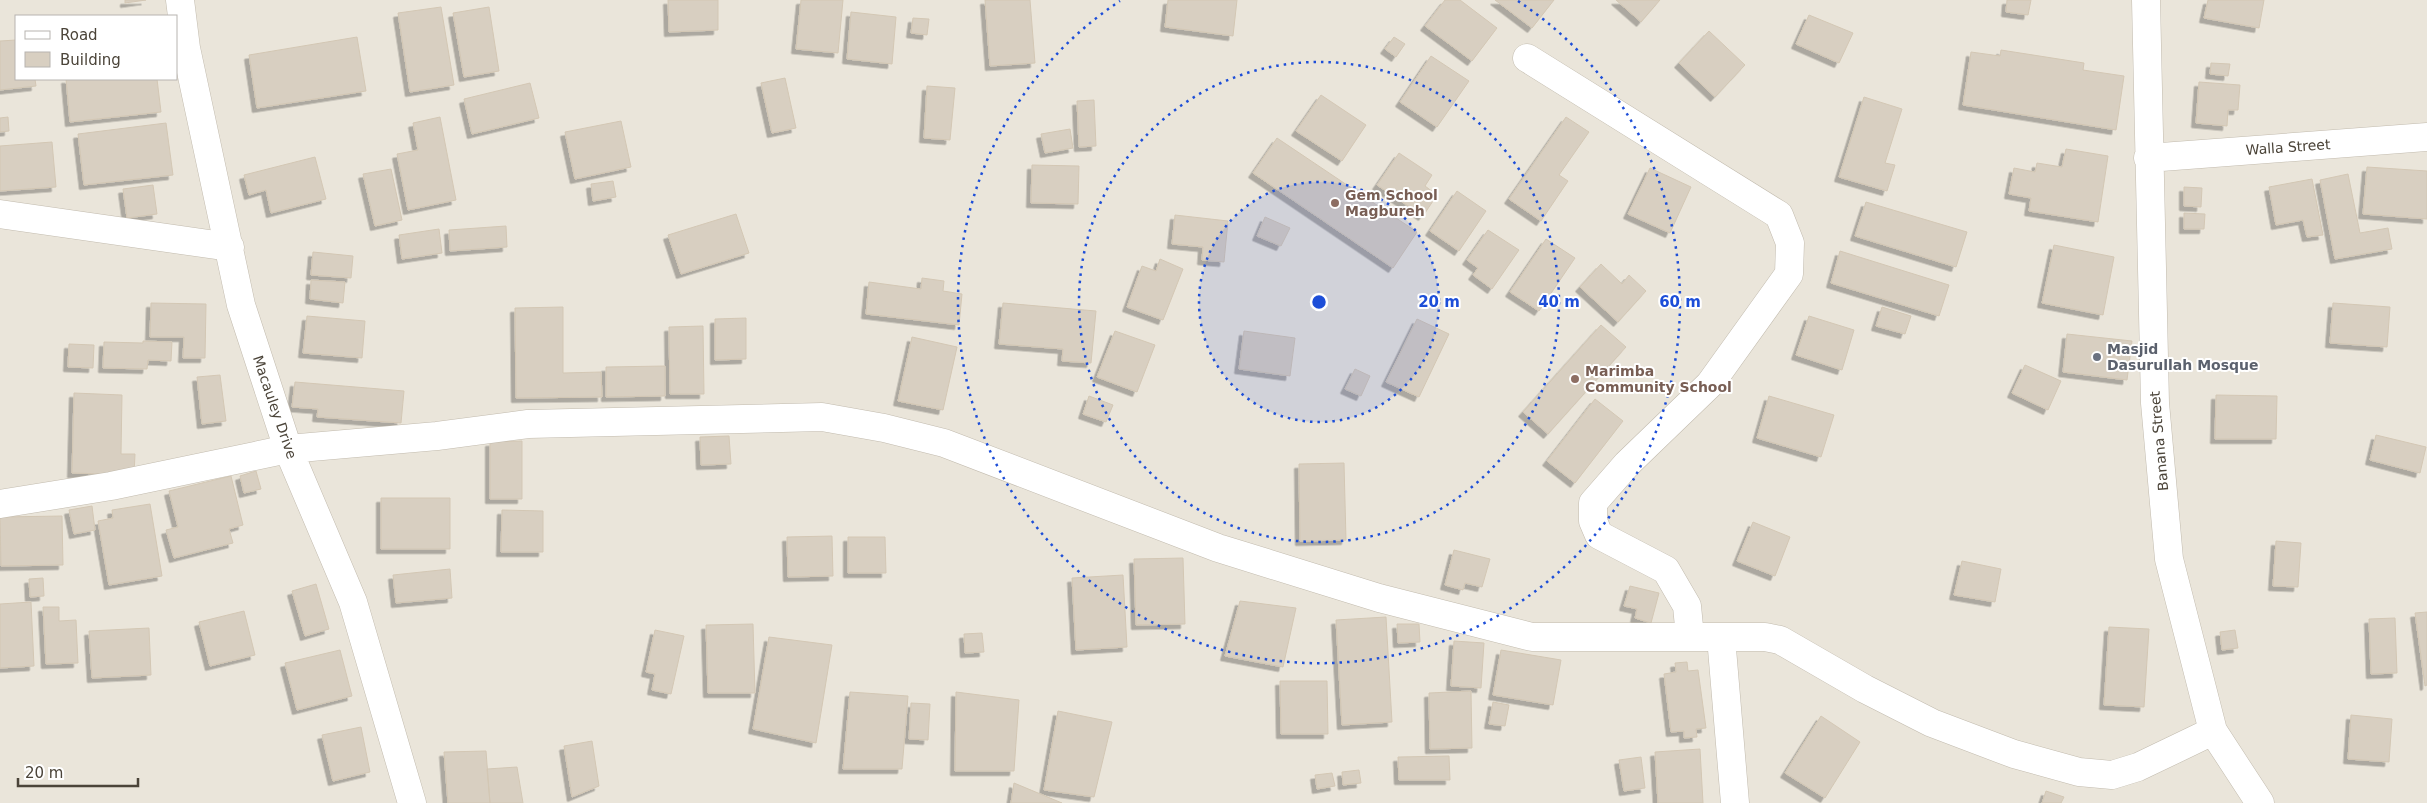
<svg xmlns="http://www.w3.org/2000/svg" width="2427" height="803" viewBox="0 0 2427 803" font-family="'DejaVu Sans',sans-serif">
<defs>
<filter id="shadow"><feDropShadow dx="-4.5" dy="4.5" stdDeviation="0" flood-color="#0004"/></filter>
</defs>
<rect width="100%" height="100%" fill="#f6f3ec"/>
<!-- residential -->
<path fill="#eae5da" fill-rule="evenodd" d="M0,0h2427v803h-2427zM16,16h160v63h-160z"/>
<!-- building -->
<path fill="#d8cfc1" stroke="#d3c7b4" filter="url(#shadow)" d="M125,0h21l-21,3z
M668,0h50v30l-49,2z
M801,0h42l-5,53 -42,-4z
M985,0h45l5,63 -45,3z
M1168,0h69l-4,36 -68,-9z
M1445,0h15l37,28 -25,33 -47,-35z
M1495,0h59l-22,28z
M1616,0h44l-19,22z
M2007,0h24l-3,15 -22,-3z
M2208,0h56l-5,28 -55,-10z
M441,7l13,78 -44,7 -12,-79z
M489,7l10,64 -35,6 -11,-64z
M851,12l45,5 -4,47 -45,-5z
M1809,15l44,18 -14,30 -43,-19z
M913,18l16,1 -2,16 -16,-2z
M1709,31l36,34 -30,32 -36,-34z
M357,37l9,54 -109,17 -8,-53z
M1394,37l11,7 -9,13 -11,-8z
M16,40v39h19l1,7 -36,4v-49z
M2001,50l83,13 -1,7 41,6 -8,54 -153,-25 8,-53 29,4z
M1431,56l38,25 -32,46 -37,-25z
M2211,63l19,1 -2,12 -18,-2z
M785,78l11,50 -24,5 -11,-50z
M66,79h91l4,33 -91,10z
M2199,82l41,3 -2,25h-10l-1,16 -31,-3z
M530,83l9,35 -67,16 -8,-35z
M927,86l28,2 -5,52 -26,-2z
M1321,95l45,30 -24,36 -46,-30z
M1864,97l38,12 -17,54 10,2 -8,26 -48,-14z
M1094,100l2,46 -17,1 -2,-46z
M8,117l1,14 -9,1v-14z
M440,117l16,83 -48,10 -11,-56 21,-4 -5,-27z
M1566,117l23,15 -30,43 9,6 -27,40 -32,-22z
M621,121l10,46 -56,12 -10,-47z
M166,123l7,52 -89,10 -6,-51z
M1070,129l3,19 -28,5 -4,-19z
M1277,138l140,94 -24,36 -140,-95z
M52,142l4,45 -56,4v-45z
M2066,149l42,7 -10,66 -69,-11 2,-13 -22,-4 5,-26 21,4 2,-9 25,4z
M1399,153l33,22 -7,11 12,9 -14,21 -46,-31z
M315,157l11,42 -55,14 -5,-23 -17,5 -5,-20z
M1032,165l47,1 -1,38 -47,-1z
M2367,167l60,4v48l-64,-5z
M1650,168l41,19 -21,46 -42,-19z
M391,169l11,51 -27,6 -12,-52z
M2348,174l12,59 28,-5 4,21 -57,10 -15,-79z
M2312,179l11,56 -16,2 -4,-17 -27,5 -7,-38z
M613,181l3,16 -23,4 -2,-17z
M153,185l4,29 -30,4 -4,-29z
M2184,187l18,1 -1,19 -17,-1z
M1457,191l29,20 -27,40 -29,-20z
M1866,202l101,30 -11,35 -101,-31z
M2184,213l21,1 -1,15h-20z
M736,214l13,39 -68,21 -13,-39z
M1175,215l53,6 -4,41 -22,-2 1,-13 -31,-3z
M1265,217l25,11 -9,18 -24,-10z
M506,226l1,21 -57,4 -1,-21z
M439,229l3,24 -40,6 -3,-24z
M1488,230l31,20 -27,39 -19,-14 5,-7 -11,-8z
M1546,239l29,19 -36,53 -29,-19z
M2054,245l60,12 -11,58 -61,-12z
M1840,251l109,34 -10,31 -108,-33z
M313,252l40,4 -2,22 -40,-3z
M1160,259l23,10 -20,51 -36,-13 15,-41 14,5z
M1601,264l21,20 7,-9 17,16 -28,31 -38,-35z
M922,278l22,3 -1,10 19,3 -3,31 -93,-11 3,-32 52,7z
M311,280l34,2 -2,21 -33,-4z
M151,303l55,1 -1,54h-22l1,-21h-34z
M1003,303l93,8 -5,52 -29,-2 1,-12 -64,-5z
M2333,303l57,4 -3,40 -57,-4z
M563,307v66l38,-1 1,25 -86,1 -1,-90z
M1882,307l29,9 -6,18 -29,-8z
M307,316l58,5 -3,37 -59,-5z
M1809,316l45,14 -12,40 -46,-15z
M746,318v41l-31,1v-41z
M1417,319l32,15 -30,63 -33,-15z
M1601,325l25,22 -78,87 -25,-22z
M703,326l1,68h-34l-1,-67z
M1115,331l40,14 -18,47 -40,-15z
M1244,331l51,7 -5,38 -51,-7z
M2067,334l65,7 -5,39 -64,-8z
M912,337l45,10 -14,63 -45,-9z
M143,341l29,1 -1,19 -23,-1 -1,9 -44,-1 1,-26 39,1z
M69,344l25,1 -1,23 -25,-1z
M2025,365l36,16 -13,29 -36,-17z
M665,366v30l-59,1v-30z
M1355,369l15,7 -9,20 -16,-7z
M220,375l6,46 -24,3 -5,-47z
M295,382l109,9 -3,32 -84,-6 1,-8 -26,-2z
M74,393l48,2 -1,59h14l-1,21 -62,-2z
M2216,395l61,1 -1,43h-61z
M1089,396l24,9 -7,17 -23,-8z
M1769,396l65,19 -13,42 -64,-19z
M1595,399l28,22 -48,62 -28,-22z
M2376,435l50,12 -6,26 -50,-13z
M729,436l2,28 -30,1 -1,-28z
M522,441v58h-32v-57z
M1344,463l2,77 -46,1 -1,-77z
M256,471l5,18 -17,4 -4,-17z
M231,476l12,49 -14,4 4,14 -59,15 -8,-28 12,-3 -9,-36z
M381,498h69v51h-69z
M150,504l12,72 -53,9 -11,-64 15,-3 -1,-8z
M92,506l3,24 -21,4 -5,-24z
M502,510l41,1v41h-42z
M62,516l1,49 -62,1 -1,-49z
M1753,522l37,15 -15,39 -38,-15z
M832,536l1,40 -45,1 -1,-40z
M848,537h37l1,36h-38z
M2276,541l25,2 -3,44 -25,-1z
M1454,550l36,9 -8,28 -17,-4 -2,7 -18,-5z
M1183,558l2,66 -49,1 -2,-66z
M1962,561l39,8 -6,33 -41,-7z
M450,569l2,29 -56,5 -3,-28z
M1123,575l4,72 -51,3 -4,-72z
M43,578l1,18 -14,1 -1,-18z
M316,584l13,45 -24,7 -13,-45z
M1630,586l29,7 -8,30 -16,-5 2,-9 -13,-3z
M1240,601l56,7 -13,59 -58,-11z
M31,602l3,64 -34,2v-64z
M43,607h16v14l17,-1 2,43 -32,1z
M244,611l11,44 -45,11 -11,-44z
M2427,612v73l-2,1 -10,-73z
M1386,617l6,105 -50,3 -6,-105z
M2395,618l2,55 -26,1 -2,-55z
M753,624l2,69h-47l-2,-68z
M1397,624h22l1,18 -22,1z
M2109,627l40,2 -5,78 -40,-2z
M149,628l2,47 -59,3 -3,-47z
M655,630l29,6 -13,58 -19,-4 3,-16 -9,-2z
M2235,630l3,18 -16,2 -2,-18z
M982,633l2,19 -19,1 -1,-19z
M769,637l63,8 -16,98 -63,-14z
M1454,641l30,2 -3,45 -30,-2z
M340,650l12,46 -55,14 -12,-47z
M1501,650l60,10 -8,45 -60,-10z
M1687,662l1,9 10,-1 8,58 -10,1 1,8 -13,1v-7l-13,1 -7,-58 12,-2 -1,-9z
M1280,681h47l1,53h-47z
M1471,691l1,57 -42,1 -1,-56z
M850,692l58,4 -6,73h-59z
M956,692l63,8 -5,71h-59z
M1493,702l16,3 -4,21 -16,-2z
M911,703l19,1 -2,36 -19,-1z
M1058,711l54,11 -18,75 -50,-7z
M2351,715l41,4 -3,43 -41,-3z
M1821,716l39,26 -35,56 -40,-25z
M361,727l9,45 -37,9 -11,-46z
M592,741l7,45 -27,11 -8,-51z
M1700,749l3,54h-45l-3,-51z
M486,751l4,52h-42l-4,-51z
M1449,756l1,24h-51l-1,-23z
M1641,757l4,31 -21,3 -5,-31z
M517,767l6,36h-33l-3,-34z
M1359,770l2,13 -18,2 -1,-13z
M1332,773l3,13 -18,3 -2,-14z
M1014,783l48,20h-51z
M2046,791l18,6 -3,6h-19z"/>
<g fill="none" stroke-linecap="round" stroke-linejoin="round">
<!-- minor casing -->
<g stroke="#c2bbae" stroke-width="29">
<path id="minor" d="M180,0l6,48 55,257 47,144 65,153 59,201
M2146,0l9,403 14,156 44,172 47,72
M1527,58l252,157 11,28 -1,31 -79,110 -83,80 -34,39v18l6,14 67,35 21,36 3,31
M2148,158l279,-21
M0,214l230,33
M0,504l111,-18 177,-37 149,-13 91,-12 294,-7 62,11 60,15 274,105 161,50 153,39h233l15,3 85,49 67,34 82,31 65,18 33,3 26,-8 75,-36
M1721,637l14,166"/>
</g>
<!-- minor -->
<use href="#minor" stroke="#fff" stroke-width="28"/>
</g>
<!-- distance rings -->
<circle cx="1319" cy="302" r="120" fill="#1d4ed8" fill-opacity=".12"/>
<g fill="none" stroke="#1d4ed8" stroke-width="2.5" stroke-dasharray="2.5 5">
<circle cx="1319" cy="302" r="120"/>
<circle cx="1319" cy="302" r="240"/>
<path d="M1518 1A361 361 0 1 1 1120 1"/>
</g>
<!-- markers -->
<g fill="#8d6e63" stroke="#fff" stroke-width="2">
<circle cx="1335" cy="203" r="5"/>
<circle cx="1575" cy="379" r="5"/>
</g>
<circle fill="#6b7280" stroke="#fff" stroke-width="2" cx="2097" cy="357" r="5"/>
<g text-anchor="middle" stroke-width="4" stroke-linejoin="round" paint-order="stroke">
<!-- street labels -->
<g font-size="14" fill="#4b4439" stroke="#fff">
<text transform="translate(2288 147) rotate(-4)" y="5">Walla Street</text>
<text transform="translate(275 407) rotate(71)" y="5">Macauley Drive</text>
<text transform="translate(2159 441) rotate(-95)" y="5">Banana Street</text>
</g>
<!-- education labels -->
<g font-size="14" font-weight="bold" fill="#785e54" stroke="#fff" text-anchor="start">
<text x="1345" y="200">Gem School<tspan x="1345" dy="16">Magbureh</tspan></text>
<text x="1585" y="376">Marimba<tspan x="1585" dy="16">Community School</tspan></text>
</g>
<!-- worship labels -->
<g font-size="14" font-weight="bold" fill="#5b616d" stroke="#fff" text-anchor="start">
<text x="2107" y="354">Masjid<tspan x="2107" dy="16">Dasurullah Mosque</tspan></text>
</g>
</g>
<circle cx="1319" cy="302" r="8" fill="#1d4ed8" stroke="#fff" stroke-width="2.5"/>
<g font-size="15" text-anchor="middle" font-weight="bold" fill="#1d4ed8" stroke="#fff" stroke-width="4" stroke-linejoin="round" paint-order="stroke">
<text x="1439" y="307">20 m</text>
<text x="1559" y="307">40 m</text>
<text x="1680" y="307">60 m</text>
</g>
<!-- legend -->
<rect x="15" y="15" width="162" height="65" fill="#ffffff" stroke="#b7b4b0"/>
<rect x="25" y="31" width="25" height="8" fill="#ffffff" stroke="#b7b4b0"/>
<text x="60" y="40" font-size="15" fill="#4b4439">Road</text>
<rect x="25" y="52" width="25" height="15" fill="#d8cfc1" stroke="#b7b4b0"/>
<text x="60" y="65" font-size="15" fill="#4b4439">Building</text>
<!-- scale -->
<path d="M18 778v8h120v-8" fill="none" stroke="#4b4439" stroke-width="2.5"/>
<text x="25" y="778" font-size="15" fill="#4b4439" stroke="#ffffff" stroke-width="4" paint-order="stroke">20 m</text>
</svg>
